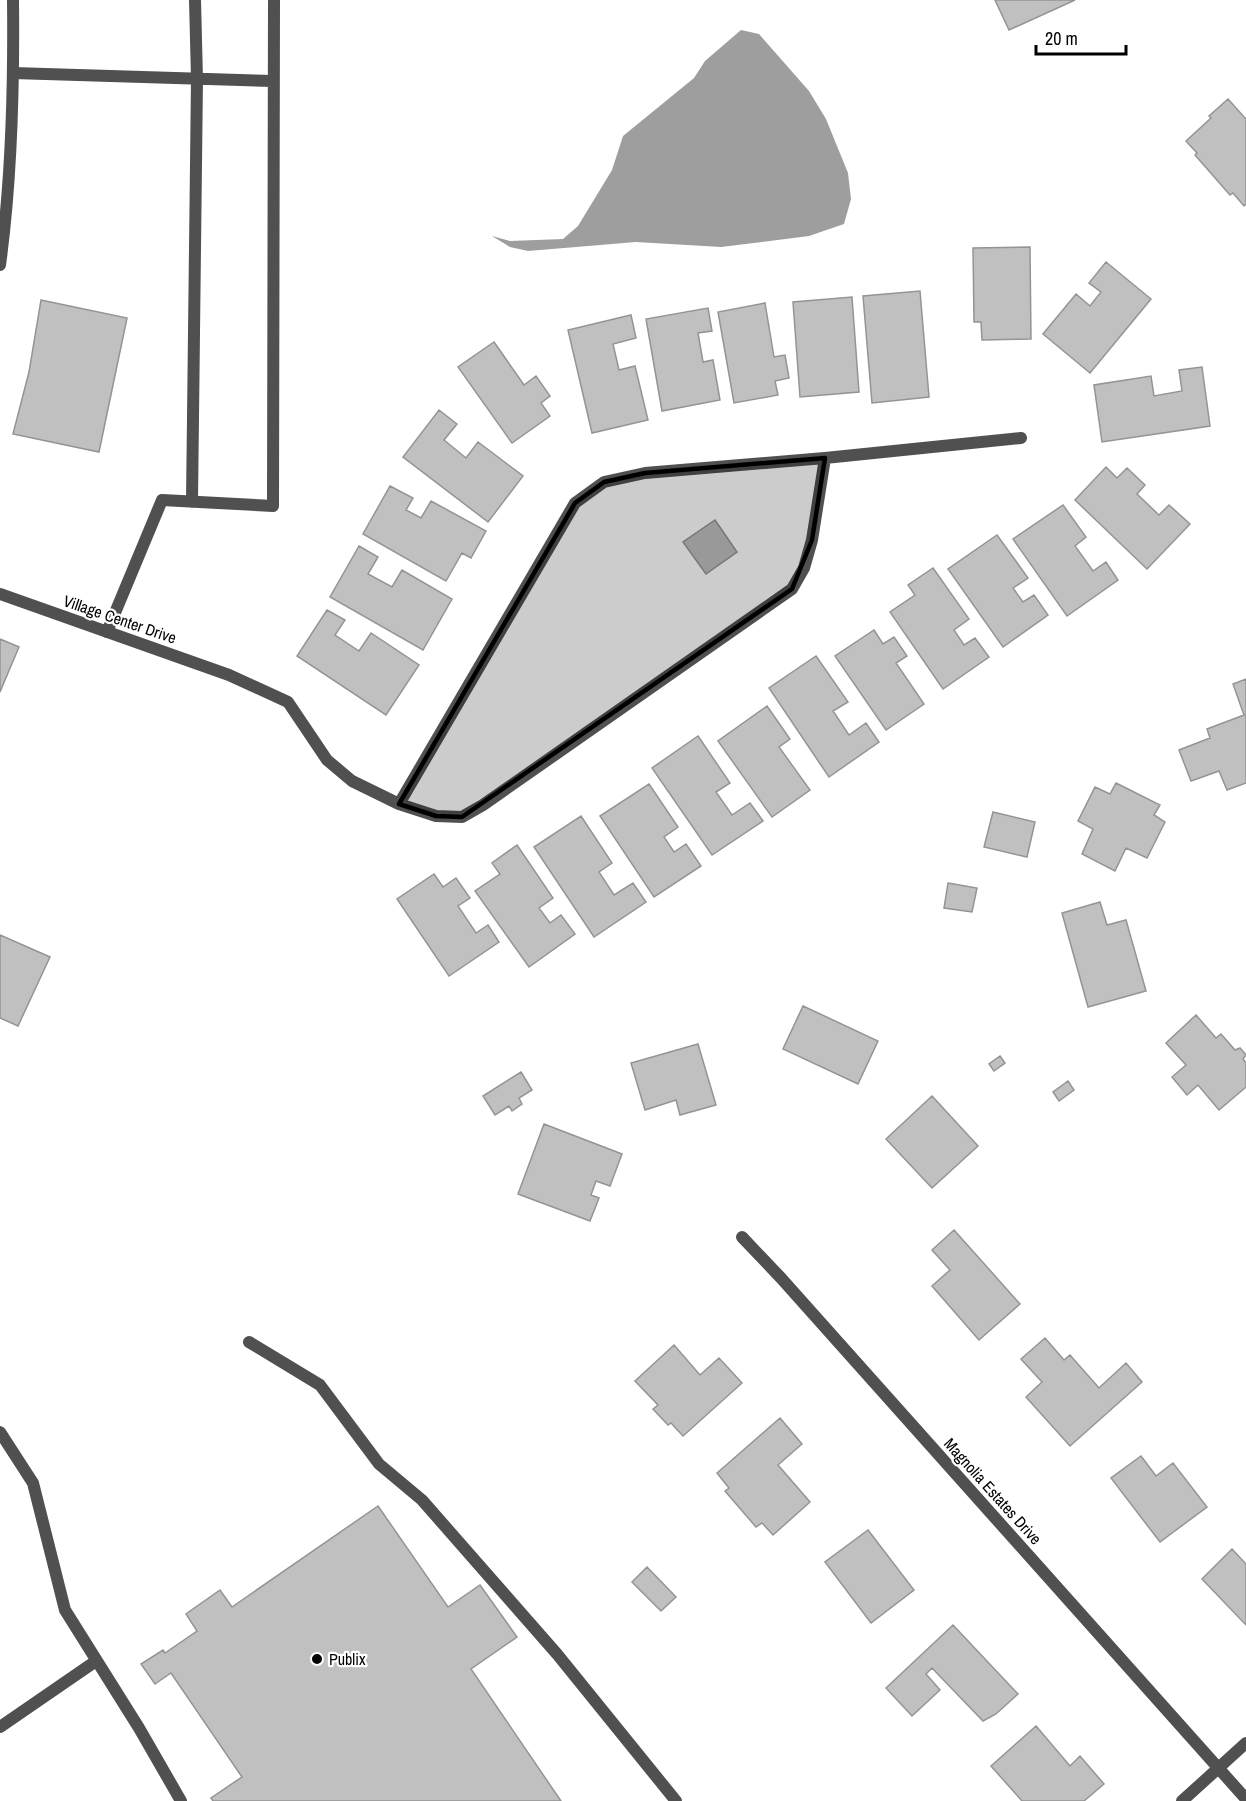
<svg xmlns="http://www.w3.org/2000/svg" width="1246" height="1801" viewBox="0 0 1246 1801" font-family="'Archivo Narrow',sans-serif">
<rect width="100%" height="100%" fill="#fff"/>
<!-- water -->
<path fill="#9e9e9e" d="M741,30l18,4 50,57 17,28 22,54 3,26 -7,25 -35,12 -88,11 -85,-5 -108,9 -18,-4 -18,-11 18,5 53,-2 15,-13 34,-56 11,-34 71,-58 11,-17z"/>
<!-- building -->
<path fill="#c0c0c0" stroke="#949494" stroke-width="1.5" d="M995,0h80l-66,30z
M1228,99l18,20v85l-2,2 -11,-13 -3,2 -35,-40 2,-2 -11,-12 25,-23 -2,-2z
M1030,247l1,92 -49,1 -1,-18h-7l-1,-74z
M1106,262l45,37 -61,74 -47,-39 33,-40 14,12 11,-14 -12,-9z
M920,291l9,106 -57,6 -9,-107z
M852,297l7,95 -59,5 -7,-95z
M41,300l86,18 -28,134 -86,-18 16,-62z
M765,303l9,54 11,-2 4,23 -14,3 3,14 -44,8 -16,-91z
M708,308l4,23 -14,2 5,29 10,-2 7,40 -58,11 -16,-92z
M631,315l5,23 -23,6 6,26 16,-4 13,54 -56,13 -24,-103z
M494,342l30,43 12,-9 14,20 -9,7 9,13 -38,27 -54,-76z
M1202,367l8,59 -108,16 -8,-57 57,-9 3,20 28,-5 -3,-21z
M439,410l18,14 -13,16 22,18 12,-16 45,34 -35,46 -85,-65z
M1106,467l11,11 10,-10 18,17 -8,9 22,21 10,-10 21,19 -43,45 -72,-69z
M390,486l23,12 -7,12 15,8 10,-17 55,30 -15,27 -9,-5 -16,28 -83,-47z
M1063,505l23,32 -11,9 18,25 13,-9 12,18 -51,36 -54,-77z
M715,520l22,32 -31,22 -23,-32z
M997,535l31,43 -15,10 10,14 11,-7 14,20 -45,32 -55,-78z
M359,546l19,11 -10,17 24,13 10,-17 50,29 -29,51 -93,-53z
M933,568l36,51 -15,11 10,15 11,-7 14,19 -46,32 -53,-77 25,-17 -7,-10z
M327,610l18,10 -10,15 24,16 12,-18 48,32 -33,50 -89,-59z
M874,630l9,14 11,-7 13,19 -11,7 28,41 -38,26 -51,-74z
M0,639l19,8 -19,45z
M816,656l32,46 -15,9 16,24 17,-12 13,19 -50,35 -60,-89z
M1246,679v104l-19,7 -8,-19 -28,10 -12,-31 31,-12 -3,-9 37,-14 -11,-31z
M767,706l23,33 -11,8 31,43 -38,27 -54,-76z
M698,736l32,47 -14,9 16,23 18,-12 13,18 -51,34 -60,-87z
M1116,783l44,22 -6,10 11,7 -18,36 -21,-10 -11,23 -33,-17 11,-25 -15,-8 17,-34 15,7z
M649,784l29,43 -14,10 10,15 12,-8 15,22 -47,31 -54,-81z
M993,812l42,10 -8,35 -43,-10z
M581,816l31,47 -13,9 15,23 19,-12 13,19 -52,35 -60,-90z
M517,845l36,53 -14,10 11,15 11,-8 14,19 -46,33 -54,-76 25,-17 -8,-11z
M434,874l9,13 13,-9 14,20 -12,8 18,27 12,-8 11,17 -50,34 -52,-77z
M948,883l29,5 -5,24 -28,-4z
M1100,902l7,23 19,-5 20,71 -58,16 -26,-94z
M0,935l50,22 -32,69 -18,-8z
M803,1006l75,35 -20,43 -75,-35z
M1196,1015l20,23 5,-4 14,16 5,-2 6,7 -3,4 3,4v24l-27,23 -21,-25 -11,10 -15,-18 14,-12 -20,-22z
M698,1044l18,61 -36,10 -4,-15 -31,10 -14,-47z
M1000,1056l5,7 -11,8 -5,-7z
M521,1072l11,18 -13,8 3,6 -10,7 -3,-5 -14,9 -12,-19z
M1068,1081l6,9 -15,11 -6,-9z
M932,1096l46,50 -46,42 -46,-49z
M544,1124l78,30 -12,32 -14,-5 -5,14 8,3 -9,23 -72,-27z
M954,1230l66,74 -41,36 -47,-54 18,-16 -18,-20z
M1045,1338l19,22 6,-5 29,33 27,-25 16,19 -72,64 -44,-49 16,-15 -21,-23z
M674,1345l26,30 19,-17 23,25 -59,53 -12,-13 -3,2 -15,-16 5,-4 -23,-24z
M780,1418l22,26 -24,21 32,37 -37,33 -11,-12 -6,4 -31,-36 4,-3 -12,-15z
M1141,1456l15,20 17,-13 34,44 -47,35 -49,-64z
M378,1506l70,101 32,-22 37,52 -46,32 90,132h-348l-2,-3 31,-21 -71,-104 -16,11 -14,-20 22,-14 2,3 32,-22 -11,-17 34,-24 12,17z
M868,1530l46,60 -43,33 -46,-61z
M1232,1549l14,15v61l-44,-46z
M647,1567l29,30 -15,14 -29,-29z
M953,1625l65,69 -22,20 -13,7 -51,-53 -6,6 14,16 -28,26 -26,-28z
M1036,1726l34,40 10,-10 24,28 -20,17h-62l-31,-35z"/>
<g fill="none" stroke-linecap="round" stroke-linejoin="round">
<!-- service -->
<path stroke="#505050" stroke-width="12" d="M13,73l260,8
M192,502l5,-423 -2,-79
M107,632l55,-132 111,6 1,-506
M249,1342l71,43 59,79 43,36 135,154 119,147
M0,1432l33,51 32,127 74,118 42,73
M0,1727l96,-66"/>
<!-- minor -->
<path stroke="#505050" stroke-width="12" d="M0,594l229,81 59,27 39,58 25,21 47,23 176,-301 29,-21 41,-9 180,-15 196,-20
M399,804l37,12 26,1 21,-12 309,-216 12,-21 8,-28 13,-82
M742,1237l39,41 465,521
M1182,1801l64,-58"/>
<!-- tertiary -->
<path stroke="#505050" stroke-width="12" d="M0,265c12,-88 14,-176 13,-265"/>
</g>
<!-- marked area -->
<path fill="#000" fill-opacity="0.2" stroke="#000" stroke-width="4.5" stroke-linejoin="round" d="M825,458l-13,82 -20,49 -330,228 -26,-1 -37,-12 176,-301 29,-21 41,-9z"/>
<!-- markers -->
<circle fill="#000" stroke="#fff" stroke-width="2" cx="317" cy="1659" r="6"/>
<g text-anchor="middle" stroke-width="4.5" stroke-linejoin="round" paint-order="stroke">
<!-- street labels -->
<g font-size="16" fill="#000" stroke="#fff">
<text transform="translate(120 619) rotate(19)" y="6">Village Center Drive</text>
<text transform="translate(993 1491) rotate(48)" y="6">Magnolia Estates Drive</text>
</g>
<!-- poi labels -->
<g font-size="16" fill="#000" stroke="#fff" text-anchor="start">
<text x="329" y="1665">Publix</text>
</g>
</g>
<!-- scale -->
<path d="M1036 45v9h90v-9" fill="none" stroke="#000000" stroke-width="3"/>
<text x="1045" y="45" font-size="18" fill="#000000" stroke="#ffffff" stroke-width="4.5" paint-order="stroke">20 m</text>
</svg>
